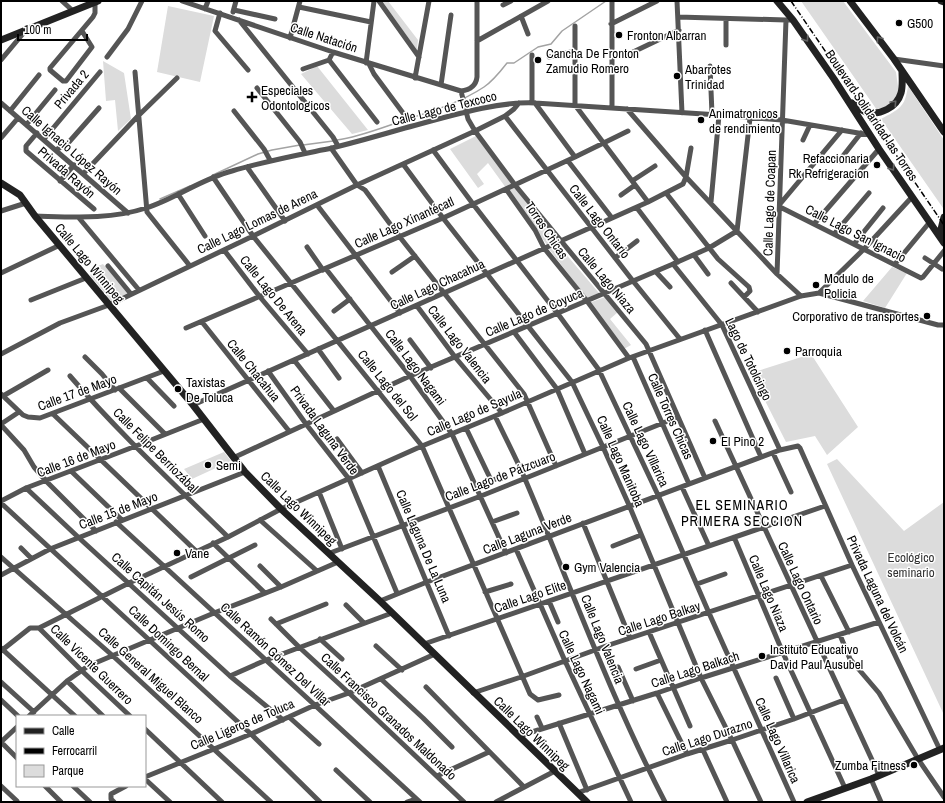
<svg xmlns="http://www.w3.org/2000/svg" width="945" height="803" viewBox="0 0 945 803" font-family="'Archivo Narrow',sans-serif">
<rect width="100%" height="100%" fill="#fff"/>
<!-- green -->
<path fill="#dcdcdc" d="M382,1h6l30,39 -1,10z
M801,1h42l53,71 3,22 -9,11 -13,5z
M168,6l46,10 -14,66 -43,-10z
M103,61l21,12 7,46 -13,12 -3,-31 -9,1z
M317,66l51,64 -16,4 -51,-60z
M908,86l36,54v67l-1,1 -62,-89c18,-10 24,-11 27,-33z
M476,136l80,105 -9,4 -59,-82 -11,11 7,10 -6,4 -28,-39z
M559,246l40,47 -12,5 -38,-49z
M103,264l25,29 -17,8 -21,-26 8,-9z
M892,267l15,6 -22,35 -22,-7z
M605,297l13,15 -8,7 21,26 -7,4 -35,-46z
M811,354l47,73 -31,28 -12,-19 -29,6 -35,-69z
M224,452l7,9 -39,18 -8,-10z
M837,459l67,72 40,-29v213l-117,-251z"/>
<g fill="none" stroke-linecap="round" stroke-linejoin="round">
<!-- stream -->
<path stroke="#a3a3a3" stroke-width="1.5" d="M337,140c22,-3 44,-12 65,-19 27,-9 58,-18 82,-34 9,-6 16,-15 23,-24h7l24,-16 13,-3 11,-13 44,-30
M303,145l30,-4
M213,175l45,-21 14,-4 28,-5
M160,199l30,-13"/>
<!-- street -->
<path stroke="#555" stroke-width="5" d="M62,1l11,10
M182,1l151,51 128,39c8,-1 15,-5 16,-14v-76
M379,1l40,56
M612,1v107
M677,1l5,112
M503,5l8,-4
M299,7l72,15
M205,9l3,-8
M234,10l41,9
M233,12l3,-11
M220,13l-5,18 33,39
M521,16l7,18
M678,17l108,3
M239,20l94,117 5,9
M611,24l46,-23
M575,26v79l73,97
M82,31l10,16 -26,34h-3l-13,-11v-2l43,-51 2,-4v-11
M290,38l10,-37
M477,41l71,-40
M726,45v-26
M333,52l-4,8 48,62
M631,53l48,-23
M107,57l21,-28 14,-28
M549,57l26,-6
M894,59l50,7
M1,60l25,-30
M366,63l8,-62
M369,64l5,10 29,39
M710,66l2,48
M303,69l26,-9
M135,72l12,140 43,54
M415,78l14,-77
M441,85l10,-70
M257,88l43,54 5,11
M461,91l7,28 7,12 40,54 131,159 59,134
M1,103l127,110
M532,103v-48
M535,103l40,54
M627,109l59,68 91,97 24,22
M10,111l29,-36
M234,111l30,38 6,11
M505,116l128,165 47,58
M27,124l28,-34
M37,133l-11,13v5l68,58
M1,138l17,-20
M44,139l56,-67
M803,140l7,-15
M331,148l26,37 8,5 34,46 125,158 32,72
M56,150l13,-8 30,-34
M433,150l40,54 85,110 41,56 59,125 51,118 85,189
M568,161l44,57
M839,161l22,-28
M403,164l40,54 129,164 31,65 26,58 72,173 31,62 29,62
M247,167l38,54
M83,174l55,-58 39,-38
M213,177l40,59 169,210 108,248 8,6 21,-5
M60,181l14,-16
M632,181l23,-15
M506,189l29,41 9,18 43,53 42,57
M666,193l52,66 31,28 1,4 -6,6
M178,194l27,42
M621,195l14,-10
M711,202l8,-87
M780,204l62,-74
M317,205l83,108
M780,207l141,71 2,-1 21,-26
M637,208l41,54
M1,211l25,-8
M35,216c37,1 75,4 111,-8 29,-9 55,-29 86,-37 33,-10 66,-16 100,-23 24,-6 49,-13 73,-20 39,-10 90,-27 130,-25l184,12 63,5 88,15
M79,218l60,72
M814,224l65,-75
M834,234l35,-41
M854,244l29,-36
M307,247l16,23
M224,250l36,47 48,57
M694,255l14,19
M615,258l22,-17
M925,258l17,11
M673,264l49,61 58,125
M895,264l34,-41
M108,266l23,28
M326,269l84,107 42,58 54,119
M392,272l23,-16
M656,272l14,15
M1,273l59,-28
M777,274l9,-254h7
M731,283l27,29
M819,293l45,-44 48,-52
M31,300l55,-22
M417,306l38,51 47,56
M334,311l16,-12
M202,322l87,109
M186,328l257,-110 132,-61 53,-26
M705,330l56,127
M514,332l43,57 28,65
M410,340l21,28
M318,349l21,29
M1,354l59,-31 49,-18 144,-69 104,-51 118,-54 30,-15 9,-7 5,-6
M85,357l17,17 13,16
M633,357l56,127
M294,360l40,51
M268,371l38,53 43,55 48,114
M70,376c49,57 104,108 158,161
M147,378l27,28
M119,388l46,46
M1,394l22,21 5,2 12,1 124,-47
M3,396l45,-26
M193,405l455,-203 35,-18 3,-7 5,-29
M53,414l143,137
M495,416c10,21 21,42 30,63 46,108 86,219 140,323
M715,421l164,354
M1,424l18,-12
M1,425l23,25 10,17 12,14 50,50
M466,428l25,52
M337,439l25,34
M773,453l18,39
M235,457l175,-81 263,-112 36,-16 28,-17 13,-113
M378,466l71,170
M71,471l51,49
M477,487l28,-12
M682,487l27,59
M26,488l52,49 152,139 53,44
M319,492l23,57
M1,501l25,-13 110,-42 68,-27
M1,503l250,231 69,68
M260,520l57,51
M116,522l304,280
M492,522l25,-9
M583,523l47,115
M734,537l49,116 62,135
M213,543l52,50
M613,546l28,-11
M21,548l10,10
M516,549l49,112 66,141
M330,553l151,-57 197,-79
M1,557l112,99 158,146
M260,566l21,21
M1,575l49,-26 195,-77
M821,576l28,56
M191,577l64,-32
M697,584l28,-10
M485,592l26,-8
M380,601l47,-19 353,-132 18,-4 2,2 52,117 88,185
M549,601l9,21
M346,605l18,18
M271,619l28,28 50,46 115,109
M276,624l50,-20
M39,628l90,-45 99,-46 53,-28 141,-63 73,-30 134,-58 172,-62 18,-3 119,32h6
M39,628l42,42 49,46
M649,632l41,94
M840,635l10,24 29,34 39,66 26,38
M320,639l22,20
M424,644l401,-138
M376,646l26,24
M1,648l74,68
M1,651l29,-23h9
M618,667l15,34
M636,669l25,-9
M230,676l36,-16 126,-47
M776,678l18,41
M381,679l42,39 29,29
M67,681l36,35
M1,682l33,30
M426,687l98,100
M473,693l48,-16 85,-31 246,-81
M657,693l30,61
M1,700l17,16
M29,716l38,-35 21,-15 126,-53 67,-26 57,-25
M289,717l30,27
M537,717l5,11
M559,723l28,67
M145,729l77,73
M519,736l138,-43 44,-15 178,-56
M1,742l16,16
M1,742l16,-15
M703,750l24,52
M336,770l34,32
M437,776l52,-24
M145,777l106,-43 64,-29 34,-12 86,-39
M145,779l25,23
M871,779l10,23
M1,786l16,15
M45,786l16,16
M73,786l17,16
M577,793l110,-39 45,-14 62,-21 50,-19
M114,802l-3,-3v-5l15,-8
M407,802l9,-3
M496,802l59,-31"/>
<!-- secondary -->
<path stroke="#222" stroke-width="7" d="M777,1l16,19 41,59 45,70 65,94
M850,1l44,58 50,73
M941,1l3,1
M1,40l97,-39
M852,103c4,3 9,7 14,9 14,4 31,-5 35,-19 2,-7 1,-15 1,-22
M1,183l19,12 15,21 158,189 52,67 36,37 99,92 207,201
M943,240l-2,-11 3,-12
M807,802l64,-23 73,-31"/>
<!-- rail -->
<path stroke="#000" stroke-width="1.5" stroke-dasharray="6 2 1 2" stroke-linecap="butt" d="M791,1l153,224"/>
</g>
<!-- one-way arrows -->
<defs><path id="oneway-chevron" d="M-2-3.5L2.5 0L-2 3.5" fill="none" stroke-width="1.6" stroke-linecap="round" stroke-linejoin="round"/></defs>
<g stroke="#646464">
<use href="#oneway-chevron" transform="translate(806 39) rotate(55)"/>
<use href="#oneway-chevron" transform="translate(879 39) rotate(-127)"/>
<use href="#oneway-chevron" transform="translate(894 103) rotate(-47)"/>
<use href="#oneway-chevron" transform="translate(892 168) rotate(55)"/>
</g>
<!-- markers -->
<g fill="#000" stroke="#fff" stroke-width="1.5">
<circle cx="899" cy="23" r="4"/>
<circle cx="619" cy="35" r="4"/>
<circle cx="538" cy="60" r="4"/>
<circle cx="677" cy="76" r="4"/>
<path d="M250 91h4v4h4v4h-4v4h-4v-4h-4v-4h4z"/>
<circle cx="701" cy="120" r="4"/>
<circle cx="877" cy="165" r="4"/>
<circle cx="816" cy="285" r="4"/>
<circle cx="927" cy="316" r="4"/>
<circle cx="787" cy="351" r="4"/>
<circle cx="178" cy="389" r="4"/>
<circle cx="713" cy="441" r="4"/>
<circle cx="208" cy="465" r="4"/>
<circle cx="177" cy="553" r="4"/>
<circle cx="566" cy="567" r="4"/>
<circle cx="762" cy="656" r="4"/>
<circle cx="914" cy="765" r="4"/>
</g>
<g text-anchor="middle" stroke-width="3" stroke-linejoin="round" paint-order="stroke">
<!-- poi labels -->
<g font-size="13" fill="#000" stroke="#fff" text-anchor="start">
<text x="907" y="28">G500</text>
<text x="627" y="40">Fronton Albarran</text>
<text x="546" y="58">Cancha De Fronton<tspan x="546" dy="15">Zamudio Romero</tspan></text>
<text x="685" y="74">Abarrotes<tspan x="685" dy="15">Trinidad</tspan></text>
<text x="261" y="95">Especiales<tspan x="261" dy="15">Odontologicos</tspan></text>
<text x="709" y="118">Animatronicos<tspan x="709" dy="15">de rendimiento</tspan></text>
<text x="869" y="163" text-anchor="end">Refaccionaria<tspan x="869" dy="15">Rk Refrigeracion</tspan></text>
<text x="824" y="283">Modulo de<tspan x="824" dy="15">Policia</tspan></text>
<text x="919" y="321" text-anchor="end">Corporativo de transportes</text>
<text x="795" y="356">Parroquia</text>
<text x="186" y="387">Taxistas<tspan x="186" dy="15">De Toluca</tspan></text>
<text x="721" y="446">El Pino 2</text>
<text x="216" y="470">Semi</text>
<text x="185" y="558">Vane</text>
<text x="574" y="572">Gym Valencia</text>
<text x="770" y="654">Instituto Educativo<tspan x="770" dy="15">David Paul Ausubel</tspan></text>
<text x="906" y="770" text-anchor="end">Zumba Fitness</text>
</g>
<!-- street labels -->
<g font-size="13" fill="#000" stroke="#fff">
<text transform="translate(324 37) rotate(18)" y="5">Calle Natación</text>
<text transform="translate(71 89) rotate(-50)" y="5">Privada 2</text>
<text transform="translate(444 108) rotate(-14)" y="5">Calle Lago de Texcoco</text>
<text transform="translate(872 115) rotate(56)" y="5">Boulevard Solidaridad las Torres</text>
<text transform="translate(72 150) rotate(41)" y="5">Calle Ignacio López Rayón</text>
<text transform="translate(67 172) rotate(41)" y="5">Privada Rayón</text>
<text transform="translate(769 203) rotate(-88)" y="5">Calle Lago de Coapan</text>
<text transform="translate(257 221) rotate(-26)" y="5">Calle Lago Lomas de Arena</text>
<text transform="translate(600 221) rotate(52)" y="5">Calle Lago Ontario</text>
<text transform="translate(404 222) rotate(-24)" y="5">Calle Lago Xinantécatl</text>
<text transform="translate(547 230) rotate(56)" y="5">Torres Chicas</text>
<text transform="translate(856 233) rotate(27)" y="5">Calle Lago San Ignacio</text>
<text transform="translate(90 263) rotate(50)" y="5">Calle Lago Winnipeg</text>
<text transform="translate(607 280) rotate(50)" y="5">Calle Lago Niaza</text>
<text transform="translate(437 284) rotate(-25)" y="5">Calle Lago Chacahua</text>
<text transform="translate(274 295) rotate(51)" y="5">Calle Lago De Arena</text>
<text transform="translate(534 312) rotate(-23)" y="5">Calle Lago de Coyuca</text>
<text transform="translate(460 344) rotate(52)" y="5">Calle Lago Valencia</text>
<text transform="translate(749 359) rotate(64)" y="5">Lago de Totolcingo</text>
<text transform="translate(416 367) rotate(53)" y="5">Calle Lago Nagami</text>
<text transform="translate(254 370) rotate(51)" y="5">Calle Chacahua</text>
<text transform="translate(388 385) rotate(51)" y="5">Calle Lago del Sol</text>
<text transform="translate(77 392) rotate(-20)" y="5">Calle 17 de Mayo</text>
<text transform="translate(474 412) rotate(-23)" y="5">Calle Lago de Sayula</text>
<text transform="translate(671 416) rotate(66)" y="5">Calle Torres Chicas</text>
<text transform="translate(325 430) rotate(54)" y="5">Privada Laguna Verde</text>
<text transform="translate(646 444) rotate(65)" y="5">Calle Lago Villarica</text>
<text transform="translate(156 450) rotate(45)" y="5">Calle Felipe Berriozábal</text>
<text transform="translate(76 458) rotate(-21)" y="5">Calle 16 de Mayo</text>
<text transform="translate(621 461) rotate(66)" y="5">Calle Lago Manitoba</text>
<text transform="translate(500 476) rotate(-21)" y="5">Calle Lago de Pátzcuaro</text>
<text transform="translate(299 508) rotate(44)" y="5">Calle Lago Winnipeg</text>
<text transform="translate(118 510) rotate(-21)" y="5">Calle 15 de Mayo</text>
<text transform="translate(527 533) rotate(-21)" y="5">Calle Laguna Verde</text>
<text transform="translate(424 546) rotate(67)" y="5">Calle Laguna De La Luna</text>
<text transform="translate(801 583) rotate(65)" y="5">Calle Lago Ontario</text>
<text transform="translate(769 593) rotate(67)" y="5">Calle Lago Niaza</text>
<text transform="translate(878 594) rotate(65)" y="5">Privada Laguna del Volcán</text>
<text transform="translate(530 596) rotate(-19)" y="5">Calle Lago Elite</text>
<text transform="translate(161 597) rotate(42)" y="5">Calle Capitán Jesús Romo</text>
<text transform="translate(659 618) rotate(-18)" y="5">Calle Lago Balkay</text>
<text transform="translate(603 639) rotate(68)" y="5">Calle Lago Valencia</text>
<text transform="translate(169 643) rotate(43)" y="5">Calle Domingo Bernal</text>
<text transform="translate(276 654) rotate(43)" y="5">Calle Ramón Gómez Del Villar</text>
<text transform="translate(92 664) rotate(44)" y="5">Calle Vicente Guerrero</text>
<text transform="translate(695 669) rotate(-18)" y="5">Calle Lago Balkach</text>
<text transform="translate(582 672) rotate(65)" y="5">Calle Lago Nagami</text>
<text transform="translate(151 675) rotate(42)" y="5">Calle General Miguel Blanco</text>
<text transform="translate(389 716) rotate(43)" y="5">Calle Francisco Granados Maldonado</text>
<text transform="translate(242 724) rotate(-23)" y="5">Calle Ligeros de Toluca</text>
<text transform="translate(532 733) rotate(44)" y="5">Calle Lago Winnipeg</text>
<text transform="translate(707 737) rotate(-18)" y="5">Calle Lago Durazno</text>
<text transform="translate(778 740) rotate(66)" y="5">Calle Lago Villarica</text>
</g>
<!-- park labels -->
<g font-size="13" fill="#333" stroke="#fff">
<text x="911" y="562">Ecológico<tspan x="911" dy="15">seminario</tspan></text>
</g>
<!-- neighbourhood labels -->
<g font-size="14" letter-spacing="1" fill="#000" stroke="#fff">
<text x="742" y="510">EL SEMINARIO<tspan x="742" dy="16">PRIMERA SECCION</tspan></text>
</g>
</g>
<!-- border -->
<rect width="945" height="803" fill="none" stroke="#000000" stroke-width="4"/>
<!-- legend -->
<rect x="16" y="715" width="130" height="72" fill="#ffffff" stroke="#999999"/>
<rect x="24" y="728" width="20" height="6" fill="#222222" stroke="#999999"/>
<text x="52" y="735" font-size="12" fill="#000000">Calle</text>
<rect x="24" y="748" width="20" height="6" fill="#000000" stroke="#999999"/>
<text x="52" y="755" font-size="12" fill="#000000">Ferrocarril</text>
<rect x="24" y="765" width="20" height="12" fill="#dcdcdc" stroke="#999999"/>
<text x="52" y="775" font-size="12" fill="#000000">Parque</text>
<!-- scale -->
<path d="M18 34v6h69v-6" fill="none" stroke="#000000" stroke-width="2"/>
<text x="24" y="34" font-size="12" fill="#000000" stroke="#ffffff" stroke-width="3" paint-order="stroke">100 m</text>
</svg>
